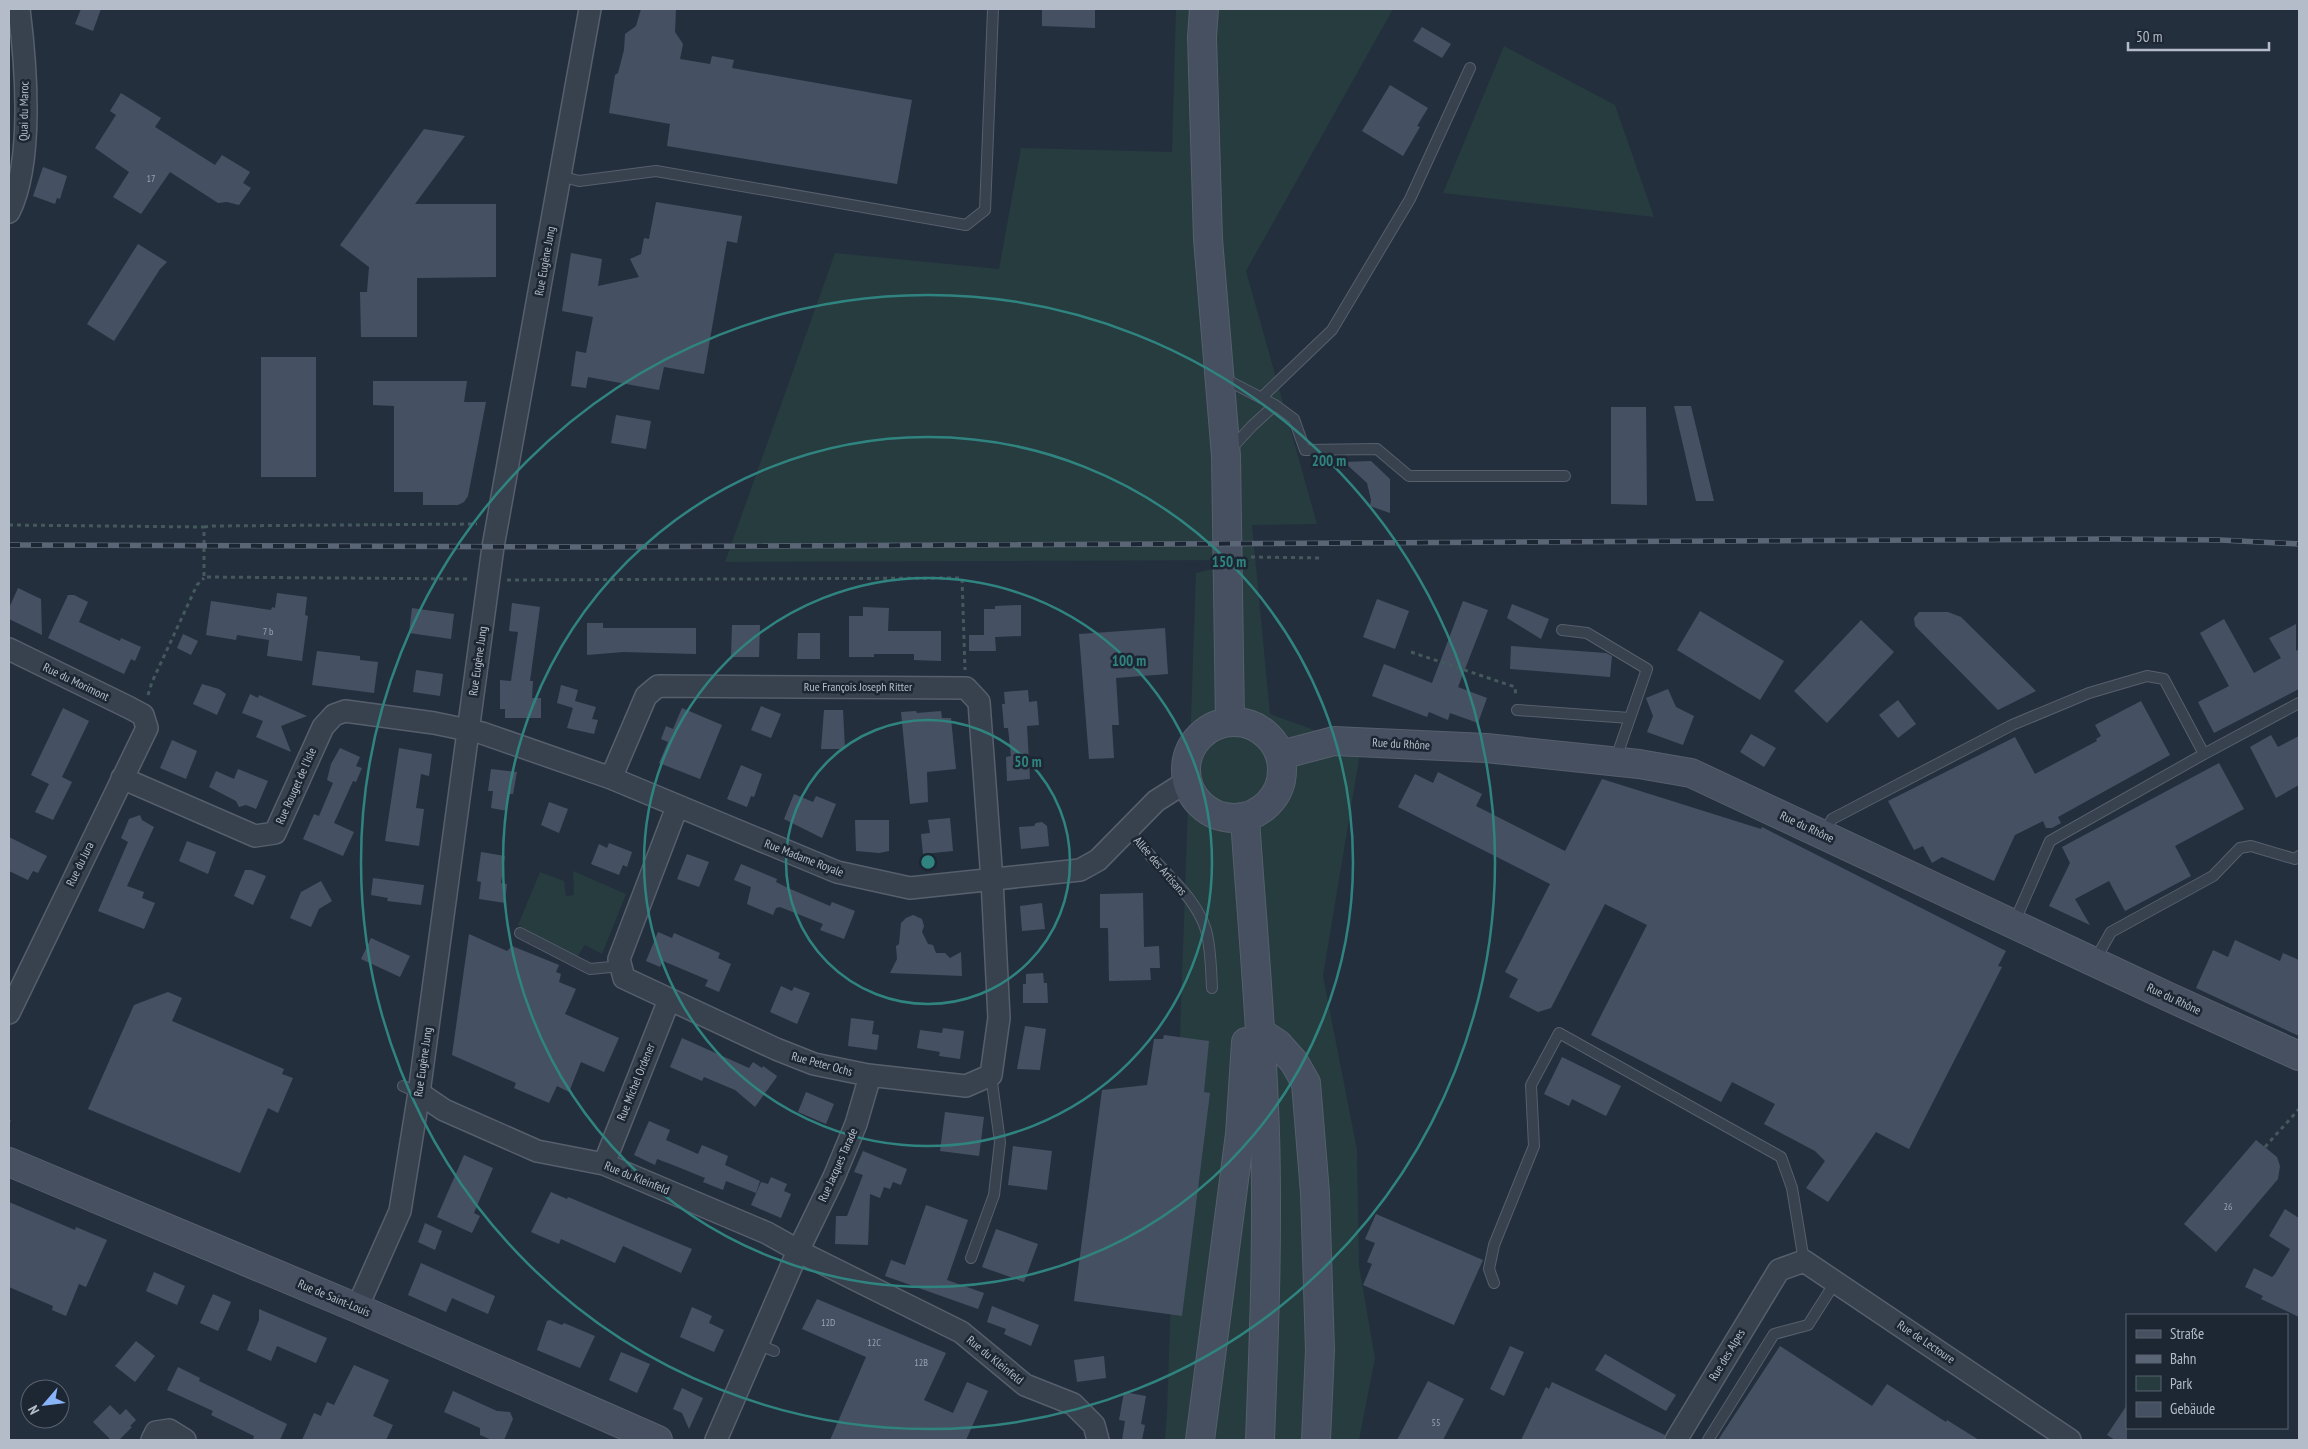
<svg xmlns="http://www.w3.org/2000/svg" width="2308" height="1449" viewBox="0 0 2308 1449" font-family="'PT Sans Narrow',sans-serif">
<rect width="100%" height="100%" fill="#242f3e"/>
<!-- green -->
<path fill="#263c3f" d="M1176,9h217l-147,262 71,253 -65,1 18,189 91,33 -38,229 34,174 2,116 16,92 -16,82h-194l2,-28 29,-839 55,-13 -526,2 110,-309 164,16 22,-121 151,4z
M1504,46l111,59 39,112 -211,-24z
M573,871l53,23 -24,60 -17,-9 -8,12 -59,-32 22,-53 24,9 2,15 8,-1z"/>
<!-- building -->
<path fill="#455162" d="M81,9h20l-8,22 -18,-7z
M641,9h35l-1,23 8,12 -3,15 30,5 2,-8 22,4 -2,8 180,32 -15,84 -230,-38 3,-22 -61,-11 6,-38 3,-2 6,-23 1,-16 11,-8z
M1042,9h53v19l-53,-2z
M1422,27l29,17 -9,14 -29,-17z
M1390,85l38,23 -11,18 3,1 -17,29 -41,-25z
M121,93l40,25 -6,9 60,38 7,-10 28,17 -7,11 8,5 -12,17 -12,-3 -9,1 -48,-31 -29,42 -28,-17 16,-25 -34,-24 21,-33 -6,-4z
M424,129l41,7 -50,68h81v73l-79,1v59h-56l-1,-45h7l2,-25 -29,-22z
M43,167l24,9 -7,23 -3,-1 -2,6 -22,-8z
M656,202l86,14 -5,27 -10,-2 -23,133 -40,-7 -5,23 -71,-13 -2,11 -15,-2 5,-35 10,2 7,-36 -31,-6 9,-58 31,6 -4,27 41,-9 -9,-18 11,-5 3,-16 5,1z
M138,244l29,18 -7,7 -46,72 -27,-17z
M261,357h55v120h-55z
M373,381h94l-3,21h22l-18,94 -4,6 -6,3h-35v-13h-29v-86l-21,-1z
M1674,406h17l23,95h-18z
M1611,407h35l1,98 -36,-1z
M616,415l35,6 -5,28 -35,-6z
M1371,461l19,18v34l-20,-7 1,-6 -4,-17 -23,-21z
M18,588l23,11 1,36 -33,-16v-11z
M277,593l30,4 -2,18 3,1 -6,45 -35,-5 2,-16 -32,-5 -1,5 -30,-5 5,-34 60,9 1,-3 3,1z
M68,595h6l14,7 -9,20 41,19 1,-3 20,9 -6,14 -4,-2 -7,15 -76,-36z
M1377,599l32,12 -14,38 -32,-12z
M1463,601l25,9 -30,77 29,11 -9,25 -28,-10 -2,7 -19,-8 -2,5 -55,-21 12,-32 48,19z
M512,603l28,4 -10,74h3l-1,17h9v20h-36v-9h-5v-29l11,1 7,-49 -9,-1z
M1512,604l37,15 -8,20 -34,-21z
M1021,605v31l-26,1 1,14h-27v-16h15v-26h11v-3z
M863,607l26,1 -1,23h53v30l-27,-1v-6h-40v3h-25v-41h14z
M412,608l42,6 -3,25 -42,-6z
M1700,611l84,50 -24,39 -83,-50z
M1919,612h29l13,5 75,74 -38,19 -83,-84 -1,-8z
M2224,619l30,54 27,-15 -12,-20 27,-14v27l3,-2v40l-85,44 -16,-31 31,-16 -29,-53z
M1861,620l33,32 -67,71 -33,-32z
M587,623h16v5h93v26l-73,-2 -36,3z
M732,625h28l-1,32h-28z
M1165,628l3,46 -52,4 3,47h-7l2,33 -25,1 -10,-125z
M798,633h22v26h-23z
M183,634l15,7 -7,14 -14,-7z
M1511,646l95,7 6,3 -2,21 -100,-8z
M317,651l43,5v4l18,2 -4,31 -62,-8z
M416,670l27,4 -3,22 -27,-4z
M202,684l17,5 7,5 -9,21 -24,-11z
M561,685l17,5 -3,11 21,6 -4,12 6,1 -4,14 -27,-6 6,-20 -16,-5z
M1668,689l8,18 18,9 -11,29 -36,-13 6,-16 -7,-18z
M1028,690l1,12 8,-1 2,24 -12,1 3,53 -23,2 -1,-24 5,-1 -3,-28h-4l-2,-24h3l-1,-12z
M250,694l8,4 1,-3 48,21 -26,10 10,26 -35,-15 7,-16 -21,-8z
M1898,700l18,24 -18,14 -19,-23z
M2141,701l29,54 -112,62 3,6 -9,5h-6l-3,-7 -28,14 -21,46 -52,-24 -10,6 -9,-17 -9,4 -26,-49 127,-64 20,37 62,-33 -1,-2 5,-3 -6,-11z
M761,706l20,8 -10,24 -20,-8z
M63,708l26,13 -27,56 10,5 -19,38 -18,-8 14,-28 -18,-9z
M682,708l40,17 -22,54 -41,-16 9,-21 -7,-3 5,-13 7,3z
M824,710h19l2,39h-24z
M916,711l1,2 24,-2 1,7h9l5,51 -29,3 1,30 -18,2 -9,-92z
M1751,734l25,14 -12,19 -24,-15z
M2271,735l7,12 21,-11v49l-23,13 -26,-51z
M172,740l25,11 -11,28 -26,-11z
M340,748l20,9 -4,9 6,2 -6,14 -3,-1 -19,42 20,9 -11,24 -40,-17 11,-25 5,2 14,-33 -6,-3 4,-16z
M399,748l33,6 -3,22 -8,-2 -5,34 8,1 -5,37 -34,-5z
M2219,763l25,46 -69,37 16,30 -66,35 -16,-30 -34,18 15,26 -41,-19 21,-43 -8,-16z
M741,765l21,9 -8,23 -3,-1 -4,11 -20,-8z
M238,769l30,12 -12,28 -10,-4 -7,2 -3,-6 -27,-14 7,-16 18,8z
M491,769l26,3 -4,22h-4l-2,17 -16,-3 2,-17h-5z
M1438,772l44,22 -6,12 89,45 37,-72 159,50 1,-2 244,124 -8,15 4,1 -93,182 -33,-17 -48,70 -22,-14 19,-27 -10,-10 -51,-27 11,-20 -43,-22 -11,20 -130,-67 56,-110 -42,-21 -54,104 -13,4 -29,-15 9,-18 -13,-7 45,-88 -152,-77 17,-33 18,9z
M794,794l19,8 3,-6 20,8 -14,34 -38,-19z
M549,802l19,7 -9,24 -18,-8z
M140,815l2,5 12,7 -27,59 17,6 -2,6 13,5 -11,26 -46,-18 30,-69 -7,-4 8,-19z
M950,818l3,33 -30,3 -2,-20 9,-1 -2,-13z
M855,820h34v31l-10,2 -23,-2z
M1042,822l5,4 2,20 -28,3 -2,-22 15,-1 2,-3z
M9,837l38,19 -9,17 -5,-2 -5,9 -19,-9z
M187,841l29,11 -8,22 -29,-13z
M609,843l23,9 -5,15 -4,-2 -4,10 -28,-11 8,-20 8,4z
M481,852l24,4 -4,27 6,1 -2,19 -26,-4 2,-17 -4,-1z
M687,854l22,8 -10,25 -22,-8z
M741,864l36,15 -1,3 12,6 42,18 2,-4 23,9 -11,28 -24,-9 3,-6 -43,-17 -4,1 -3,7 -26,-11 4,-17 -17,-7z
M245,870h6l15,6 -13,29 -19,-9z
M373,878l51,7 -3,20 -34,-4 1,-3 -17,-3z
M321,881l11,20 -13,8 -8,18 -21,-9 11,-26z
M1143,893l1,54 15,-1 1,22h-10l1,12 -42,1 -1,-53h-8v-34z
M1042,903l3,26 -23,2 -2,-25z
M913,915l9,4 2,7 -2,6 6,12 5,1 3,8h9l5,5 11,-6 1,24 -72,-3 7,-14 -1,-13 3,-2 2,-21 5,-5z
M658,932l14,6 2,-5 46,20 -2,5 13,6 -12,28 -14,-6 3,-6 -45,-19 -3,6 -14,-6z
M469,934l38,17 5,-5 47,19 -3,7 5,2 -2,8 17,7 -11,25 54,24 -15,34 -23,-10 -12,30 -12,-6 -8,17 -35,-15 2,-5 -64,-28z
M371,938l39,18 -10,21 -39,-18z
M2235,940l45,21 3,-8 16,7v76l-103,-48 17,-38 15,7z
M1043,973l1,10h3l1,20h-25v-19h3v-10z
M781,986l11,5 2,-4 16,6 -13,31 -27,-12z
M168,992l14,6 -10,23 112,48 -2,5 11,4 -15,35 -10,-5 -28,65 -152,-64 46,-104z
M851,1018l23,3 -2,13 7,1 -2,15 -29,-4z
M1025,1026l21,3 -6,41 -23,-1z
M943,1028l21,3 -4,28 -21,-3 1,-4 -23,-4 3,-18 22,3z
M1164,1035l45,6 -5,51 6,1 -28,223 -108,-15 28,-211 45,-5 7,-46h9z
M682,1038l67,30 4,-6 9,6 1,-2 14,10 -1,2 -21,29 -20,-17 -31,-13 -2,4 -32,-14z
M1562,1057l59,29 -15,30 -34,-17 -3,7 -25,-12z
M806,1092l28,12 -8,20 -28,-12z
M945,1112l39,5 -5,39 -39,-5z
M649,1121l21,9 -4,10 32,14 4,-9 26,11 -3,9 35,16 -4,12 -30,-12 -3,9 -20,-8 2,-4 -32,-13 -16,-6 -2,6 -21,-10z
M2256,1140l21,17 3,9 -2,13 -62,73 -32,-28z
M1013,1146l39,5 -5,39 -39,-5z
M863,1151l44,18 -6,16 -8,-3 -3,7 -6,-2 -4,11 -10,-4 -2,51 -33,-1 1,-28h11l16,-41 -9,-3z
M464,1155l29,13 -19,45 6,3 -8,17 -35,-16z
M771,1177l16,7 -3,7 7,3 -10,24 -30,-13 10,-23 7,2z
M551,1192l16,7 1,-2 124,52 -11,24 -58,-27 -8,17 -54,-24 -2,5 -28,-12z
M9,1202l66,28 1,-3 31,13 -21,47 -7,-3 -13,32 -14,-6 1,-4 -44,-19z
M926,1205l42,15 -21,60 37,13 -6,16 -93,-33 6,-16 14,5z
M2285,1209l14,9v99l-38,-18 2,-3 -18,-9 9,-19 18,9 3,-3 15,-25 -21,-13z
M1376,1214l107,46 -29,65 -91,-40 9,-21 -5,-2 8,-19 -10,-4z
M425,1223l17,8 -7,19 -17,-8z
M996,1229l42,15 -14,38 -42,-15z
M421,1263l74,33 -7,18 -36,-16 -6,14 -38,-17z
M154,1272l31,14 -8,19 -31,-14z
M213,1294l18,8 -13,29 -18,-8z
M817,1299l129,54 -22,47 29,13 14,-31 21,9 -22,49h-136l36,-83 -64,-28z
M992,1306l47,19 -8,21 -27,-12 2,-5 -19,-7z
M692,1307l20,9 -3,7 15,7 -10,22 -34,-15z
M259,1309l68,29 -11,25 -39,-17 -6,15 -24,-11 12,-30z
M550,1320l12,5 2,-2 31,13 -15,32 -43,-18 10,-29z
M136,1341l19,15 -20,26 -20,-16z
M1510,1346l14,6 -20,44 -14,-7z
M1780,1346l92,60 15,-22 59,38 1,-2 32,20h-261z
M621,1352l29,12 -13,29 -28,-13z
M1605,1354l71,41 -10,16 -71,-41z
M1104,1356l2,22 -29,4 -3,-22z
M354,1365l35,15 -16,36 20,9 -7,15h-84l12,-27 7,3 6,-14 7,3z
M178,1367l22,11 -1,3 88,43 -7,16h-27l1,-4 -43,-21 2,-4 -46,-21z
M1428,1381l36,18 -21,41h-46z
M1552,1382l113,53 -1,5h-143l25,-53 3,2z
M682,1388l21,10 -14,31 -7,-16 -9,-4z
M453,1391l44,20 13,1 3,7 -9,21h-12l-12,-5v-7l-36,-16z
M1124,1392l22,4 -5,28 4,1 -3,15h-20l3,-19 -6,-1z
M110,1405l10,10 6,-6 10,11 -6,6 2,1 -13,13h-8l-18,-18z
M2127,1405v35h-12l-8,-5z"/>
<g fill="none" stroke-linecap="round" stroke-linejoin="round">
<!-- lane casing -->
<g stroke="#565f6c" stroke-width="12">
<path id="lane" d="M560,176l19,5 77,-10 310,54 19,-15 8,-201
M1223,378l52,27 19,14 11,31 72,-1 32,27h156
M1261,398l71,-68 78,-131 60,-131
M1229,451l23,-25 23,-21
M1562,630l25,3 60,36 -32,92
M1517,710l113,8
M2204,754l95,-51
M1128,829c10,12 20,25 31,36 18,19 39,39 47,65 5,19 5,39 6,58
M1824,834l8,-15 180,-94 77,-32 58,-17 17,3 40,75 -154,87 -36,82
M520,933l70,36 31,-3
M2094,962l17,-30 102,-56 27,-28 11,-2 44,13 4,-3
M403,1086l16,7
M971,1258l23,-63 6,-53 -9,-67
M1494,1283l-5,-14 5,-24 40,-99 -3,-61 28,-52 222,124 11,31 12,73
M757,1344l17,7
M1708,1440l66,-106 34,-9 28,-44"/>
</g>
<!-- street casing -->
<g stroke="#565f6c" stroke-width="24">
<path id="street" d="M9,212c25,-50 17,-148 10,-203
M9,649l119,58 15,8 4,13 -138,285
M122,778l133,58 20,-3 48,-106 11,-12 11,-4 89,12 48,10 129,45 226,94 73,16 170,-18 18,-10 58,-59 30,-19
M611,778l35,-82 12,-10 308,2 13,14 13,178 7,138 -8,57 -25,11 -98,-11 -54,-11 -38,-15 -152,-71 -5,-19 58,-152
M419,1093l25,17 93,41 67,13 163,69 41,23 153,76 64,53 48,19 21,21 4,15
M604,1164l65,-164
M357,1308l43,-97 19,-118 74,-546 97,-538
M152,1440l4,-8 13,-2 16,10
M716,1440l82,-189 36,-74 22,-53 12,-41v-8
M1676,1440l103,-170 25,-9 266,179"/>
</g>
<!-- secondary casing -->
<g stroke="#565f6c" stroke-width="30">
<path id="secondary" d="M1204,9l-2,28 6,202 18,217 4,266
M1186 770a48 48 0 1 1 96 0a48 48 0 1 1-96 0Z
M1281,755l53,-14 152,7 153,16 52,9 480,225 128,58
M1245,819c7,104 17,209 20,314 3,103 -1,205 -5,307
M1260,1032l18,12 16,18 12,21 9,110 5,157 -4,90
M9,1162l348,146 301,132
M1200,1440l40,-306 6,-92"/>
</g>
<!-- path -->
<path stroke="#44595c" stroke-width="3" stroke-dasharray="4 4" stroke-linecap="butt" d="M9,525l195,2v50l264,2
M204,527l8,-1 265,-2
M1251,557l71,1
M507,580l455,-2 3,92
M1411,652l104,35 1,10
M148,695l4,-13 45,-97 7,-7
M9,1121l1,-1
M2265,1147l34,-38"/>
<!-- lane -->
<use href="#lane" stroke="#38414e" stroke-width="10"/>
<!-- street -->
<use href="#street" stroke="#38414e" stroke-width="21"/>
<!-- secondary -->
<use href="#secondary" stroke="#465061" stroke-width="28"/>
<!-- rail casing -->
<g stroke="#5a6575" stroke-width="5.5">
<path id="rail" d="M9,545l575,2 1527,-8 109,1 79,4"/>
</g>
<!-- rail -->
<use href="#rail" stroke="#1d2633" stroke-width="4" stroke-dasharray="11" stroke-linecap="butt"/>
</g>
<!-- distance rings -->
<g fill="none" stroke="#308480" stroke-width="2.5">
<circle cx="928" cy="862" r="142"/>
<circle cx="928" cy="862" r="284"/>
<circle cx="928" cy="862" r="425"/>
<circle cx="928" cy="862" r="567"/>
</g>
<g text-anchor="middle" stroke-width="5" stroke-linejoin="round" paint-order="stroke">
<!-- number labels -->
<g font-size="10" fill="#98a1af">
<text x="151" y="182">17</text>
<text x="268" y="635">7 b</text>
<text x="2228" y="1210">26</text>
<text x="828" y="1326">12D</text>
<text x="874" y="1346">12C</text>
<text x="921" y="1366">12B</text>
<text x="1436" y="1426">55</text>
</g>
<!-- street labels -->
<g font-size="12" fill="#b4bcc9" stroke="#1d2633">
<text transform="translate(24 111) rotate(-89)" y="4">Quai du Maroc</text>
<text transform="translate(545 261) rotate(-80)" y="4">Rue Eugène Jung</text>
<text transform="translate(478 661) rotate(-82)" y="4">Rue Eugène Jung</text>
<text transform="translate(76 682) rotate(26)" y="4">Rue du Morimont</text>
<text x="858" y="691">Rue François Joseph Ritter</text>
<text transform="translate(1401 744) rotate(3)" y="4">Rue du Rhône</text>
<text transform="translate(296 786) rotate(-66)" y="4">Rue Rouget de l'Isle</text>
<text transform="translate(1807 827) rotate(25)" y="4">Rue du Rhône</text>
<text transform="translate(804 858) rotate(21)" y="4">Rue Madame Royale</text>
<text transform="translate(80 864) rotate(-64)" y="4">Rue du Jura</text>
<text transform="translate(1160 866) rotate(49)" y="4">Allée des Artisans</text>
<text transform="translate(2174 999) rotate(25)" y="4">Rue du Rhône</text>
<text transform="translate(423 1062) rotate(-82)" y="4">Rue Eugène Jung</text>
<text transform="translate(822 1064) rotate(15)" y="4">Rue Peter Ochs</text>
<text transform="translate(636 1082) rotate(-68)" y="4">Rue Michel Ordener</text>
<text transform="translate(838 1165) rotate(-66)" y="4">Rue Jacques Tarade</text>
<text transform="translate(637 1178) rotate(22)" y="4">Rue du Kleinfeld</text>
<text transform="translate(334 1298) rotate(23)" y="4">Rue de Saint-Louis</text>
<text transform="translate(1926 1342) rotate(34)" y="4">Rue de Lectoure</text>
<text transform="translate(1727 1355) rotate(-59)" y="4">Rue des Alpes</text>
<text transform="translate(995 1360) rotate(39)" y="4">Rue du Kleinfeld</text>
</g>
</g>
<circle cx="928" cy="862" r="8" fill="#308480" stroke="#1d2633" stroke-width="2.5"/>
<g font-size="15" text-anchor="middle" font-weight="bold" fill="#308480" stroke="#1d2633" stroke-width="5" stroke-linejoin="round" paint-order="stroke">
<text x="1329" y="466">200 m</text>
<text x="1229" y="567">150 m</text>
<text x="1129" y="666">100 m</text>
<text x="1028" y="767">50 m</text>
</g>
<!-- border -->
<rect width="2308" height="1449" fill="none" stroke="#b4bcc9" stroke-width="20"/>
<!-- legend -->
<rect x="2126" y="1314" width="162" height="115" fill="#1d2633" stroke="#59626f"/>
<rect x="2136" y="1330" width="25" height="8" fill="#465061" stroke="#59626f"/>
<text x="2170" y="1339" font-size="15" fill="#b4bcc9">Straße</text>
<rect x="2136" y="1355" width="25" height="8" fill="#5a6575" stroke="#59626f"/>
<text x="2170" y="1364" font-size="15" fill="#b4bcc9">Bahn</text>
<rect x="2136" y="1376" width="25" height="15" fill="#263c3f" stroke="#59626f"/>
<text x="2170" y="1389" font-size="15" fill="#b4bcc9">Park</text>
<rect x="2136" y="1402" width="25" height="15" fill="#455162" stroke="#59626f"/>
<text x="2170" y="1414" font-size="15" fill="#b4bcc9">Gebäude</text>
<!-- north arrow -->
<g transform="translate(45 1404) rotate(242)"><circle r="24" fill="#1d2633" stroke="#59626f"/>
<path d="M0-4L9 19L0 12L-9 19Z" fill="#8ab4f8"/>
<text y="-8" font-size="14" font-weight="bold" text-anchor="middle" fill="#b4bcc9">N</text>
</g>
<!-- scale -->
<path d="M2128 42v8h141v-8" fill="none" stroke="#b4bcc9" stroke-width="2.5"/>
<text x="2136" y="42" font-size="15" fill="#b4bcc9" stroke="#1d2633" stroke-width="4" paint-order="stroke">50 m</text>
</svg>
